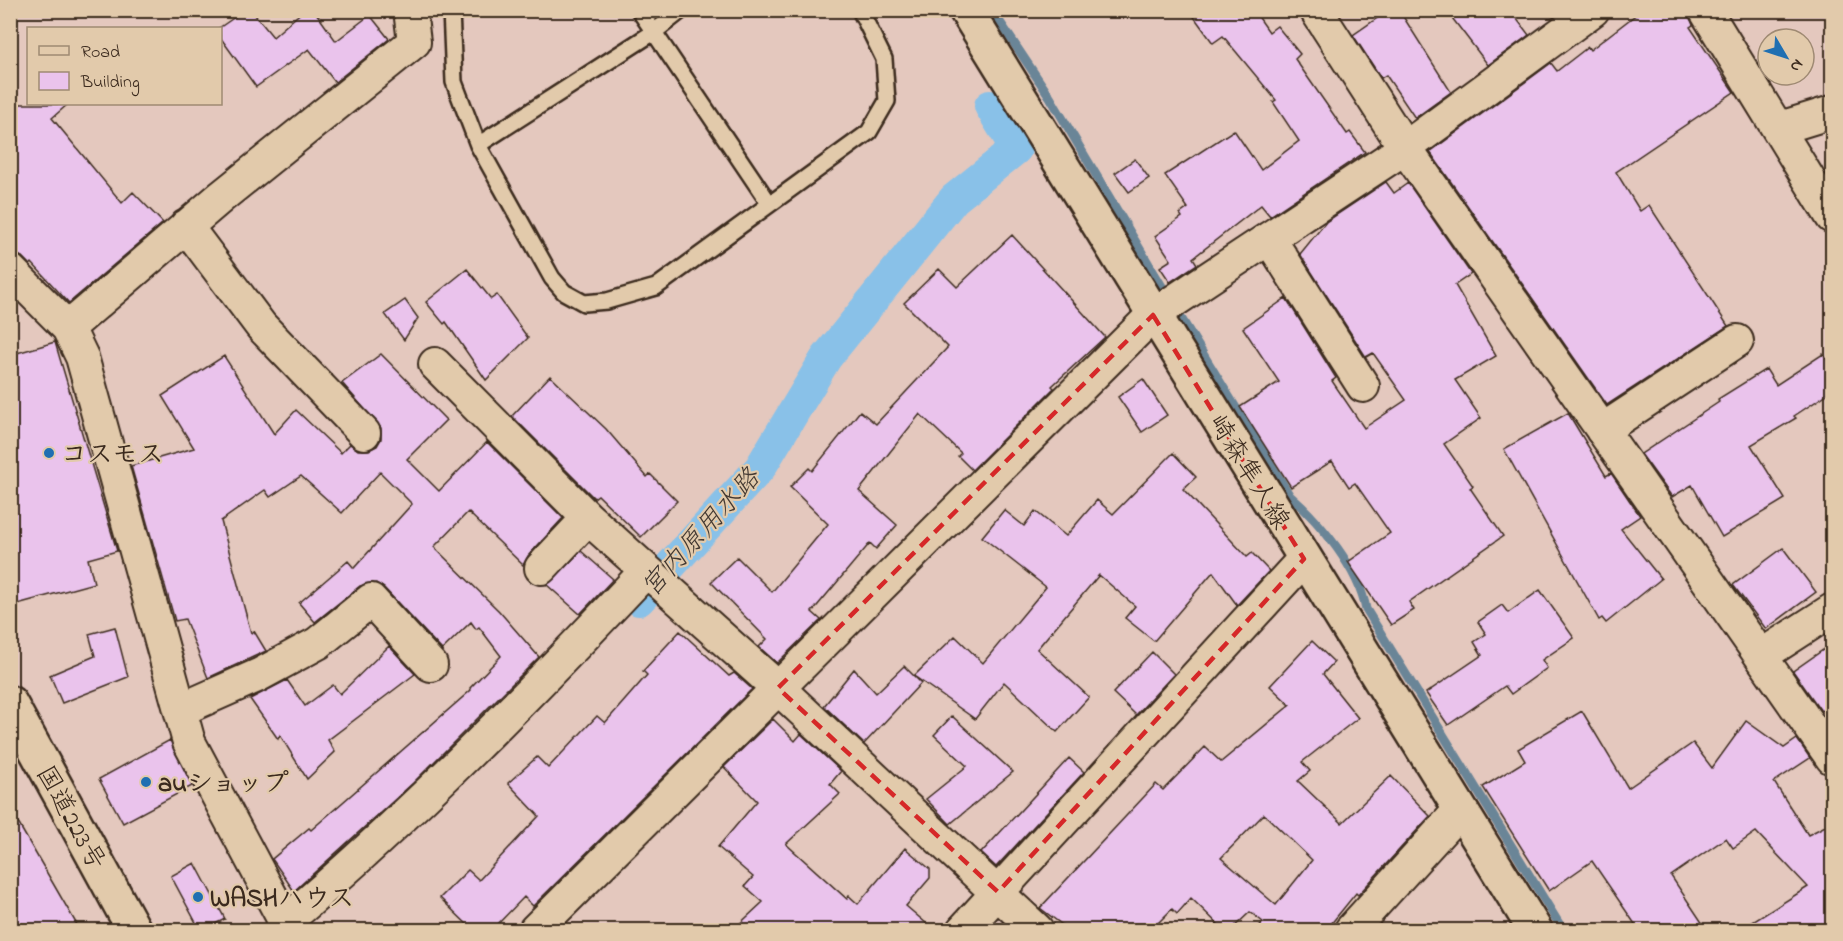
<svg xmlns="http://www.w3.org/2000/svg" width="1843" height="941" viewBox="0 0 1843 941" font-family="'Indie Flower','Klee One',sans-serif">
<rect width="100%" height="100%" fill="#e4c8be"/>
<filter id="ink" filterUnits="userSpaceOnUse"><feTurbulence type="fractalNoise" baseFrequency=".0167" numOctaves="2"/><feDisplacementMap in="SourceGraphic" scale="12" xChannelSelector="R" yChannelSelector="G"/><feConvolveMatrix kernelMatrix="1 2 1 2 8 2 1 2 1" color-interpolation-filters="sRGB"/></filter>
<g filter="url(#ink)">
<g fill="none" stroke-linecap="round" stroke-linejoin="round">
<!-- stream -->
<path stroke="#6a8597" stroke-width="9" d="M992,10l58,87 113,191
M1175,308l115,188c30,26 69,73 76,113l197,321"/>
<!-- canal -->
<path stroke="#89c1e8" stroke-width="32" d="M639,600l121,-132 66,-110 128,-159 62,-50 -26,-43"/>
</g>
<!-- building -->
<path fill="#eac3ec" stroke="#3b2a1e" stroke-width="1.5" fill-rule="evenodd" d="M245,10h6l22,27 31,-27h10l22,31 34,-26 19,24 -54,43 -26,-33 -53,38 -36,-50 -1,-9z
M1189,10h68l-2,2 14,20 8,-6 23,28 -5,5 52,75 3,-2 15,20 -95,64 -9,-11 -68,53 4,6 -27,18 -10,-15 11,-7 -16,-24 27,-19 -2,-3 8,-6 -23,-33 69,-45 27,40 38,-29 -26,-39 3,-2 -53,-64 -10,7z
M1389,10h10l52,82 -36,26 -29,-43 -5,3 -28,-43z
M1446,10h64l19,25 -41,30z
M1642,10h45l6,15 -3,2 44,65 -118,80 24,39 9,-6 79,121 -121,79 -177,-253 121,-89 6,8 31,-24 2,3z
M10,104h58l-16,14 70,85 11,-11 30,31 -94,80 -37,-40 -2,2 -8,-8 -12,-4z
M1135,159l14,19 -20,14 -14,-19z
M1386,182l8,11 14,-10 63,91 -16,11 41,71 -41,24 26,38 -37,26 29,42 -3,2 33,48 -94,66 5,8 -23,15 -43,-63 42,-29 -35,-50 -6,4 -17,-26 -41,26 -51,-80 39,-25 -36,-54 43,-30 50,80 -4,3 32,47 42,-28 -33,-47 -7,4 -66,-103 26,-32z
M1012,235l93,102 -53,49 2,2 -82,82 -14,-14 3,-3 -41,-39 -61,77 38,34 -21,24 -6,-6 -58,69 9,8 -44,43 -18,-16 8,-8 -56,-57 26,-25 35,35 56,-68 -38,-37 19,-19 3,3 48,-60 16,13 72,-77 -44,-44 35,-34 18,18z
M467,269l24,30 6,-4 31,43 -42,42 -40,-58 -2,2 -18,-22z
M405,300l13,18 -14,22 -19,-26z
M55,342l62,209 -29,8 6,24 -84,23v-251z
M381,354l65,66 -39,39 32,32 48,-49 76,76 -35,38 -5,9 -55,-53 -34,35 65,64 40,46 -126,126 -119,108 -22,-32 37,-31 2,2 160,-140 -1,-2 31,-32 -22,-29 -3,2 -5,-7 -29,28 -58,-62 -8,-5 -16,3 -45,36 -16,-19 49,-42 6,7 58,-64 -32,-32 -38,41 -41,-37 -31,21 -5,-7 -44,31 30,112 3,-2 12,20 -58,27 -23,-59 -10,2 -44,-155 63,-18 -32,-52 62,-40 50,78 22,-24 45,43 9,-9 8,6h11l8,-4 4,-7v-11l-39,-45z
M1823,354l10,14v22l-39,26 2,2 -45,27 34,54 -63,38 -30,-52 -20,12 -31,-43 78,-52 -1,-3 48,-30 10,16z
M550,376l56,53 41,48 3,-3 27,27 -36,36 -43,-42 -4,3 -82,-82z
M1143,379l24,36 -25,17 -24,-35z
M1568,413l38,63 5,-3 29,43 -19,13 40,50 -55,44 -4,-5 -3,2 -95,-171z
M1173,453l23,24 -13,12 64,68 5,-4 17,18 -32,34 -24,-33 -59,69 -29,-23 10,-12 -36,-31 -62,74 52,48 -32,35 -53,-50 -29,37 -61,-43 41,-40 28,27 63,-76 -64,-50 22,-27 20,16 11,-15 31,25 31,-36 16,14z
M1783,548l33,44 -50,37 -33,-44z
M581,551l32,28 -33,35 -33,-29z
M1540,590l34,48 -32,22 5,8 -36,26 -6,-8 -57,39 -22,-32 56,-38 -8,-13 12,-8 -8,-12 24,-17 6,8z
M115,627l13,50 -66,26 -12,-28 45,-19 -6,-22z
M680,631l49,45 5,-3 18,16 -219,217 -9,-9 -32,33h-19l-33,-32 28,-28 11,10 60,-64 -31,-33 29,-26 11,11 49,-52 8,7 42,-48 -4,-4z
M1312,641l22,21 -11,12 35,44 -56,44 8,9 -12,10 44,42 49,-47 39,40 -72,79 -2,-2 -30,37h-70l7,-8 -13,-10 -19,18h-7l-33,-32 -14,16 -5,-5 -21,21h-82l-29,-22 116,-124 7,6 42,-43 16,15 69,-57 -20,-19zM1264,814l48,46 -36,45 -55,-47z
M1833,643v60l-12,8 -28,-40z
M389,646l26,28 -87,66 7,12 -28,27 -27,-44 -2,4 -28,-40 37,-19 18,26 28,-21 7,9z
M1152,652l22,22 -38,41 -23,-22z
M904,666l17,17 -57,61 -40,-38 30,-37 22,24z
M1582,711l46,77 65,-45 19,25 34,-47 38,27 13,-9 13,19 -36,24 34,53 25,-13v108h-93l68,-43 -52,-55 -23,16 -7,-10 -55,38 36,54h-68l-47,-69 -43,30 -66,-104 42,-26 -7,-12z
M952,716l61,56 -63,52 -24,-25 41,-33 -33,-31z
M773,719l22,22 6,-7 40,37 -11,13 10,10 -54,50 61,55 2,-3 9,8 47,-56 25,21v9l-24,28 28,24h-201l30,-28 -18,-16 8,-9 -35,-30 39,-46 -33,-34z
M170,740l22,46 -69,37 -24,-44z
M1069,758l15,14 -88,95 -15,-14z
M10,809l70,121h-70z
M195,863l30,56 -22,11h-3l-29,-54z"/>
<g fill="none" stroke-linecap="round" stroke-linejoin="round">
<!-- lane casing -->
<g stroke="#3b2a1e" stroke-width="20">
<path id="lane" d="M451,10l3,72 24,63 74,133 12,14 20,11 23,-2 49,-14 213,-155 18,-31 -3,-42 -24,-49
M639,10l130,193
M478,145l176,-113 28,-22"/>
</g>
<!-- street casing -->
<g stroke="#3b2a1e" stroke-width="36">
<path id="street" d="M1316,10l89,138 427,610
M1705,10l127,207
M1780,128l52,-16
M186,226l75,100 103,107
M1269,238l94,148
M10,270l58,58 14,29 107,385 96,180 8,8
M68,328l153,-131 193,-155 -4,-32
M435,364l153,154 190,170 259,242
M1602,430l135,-89
M541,568l47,-50
M1761,656l71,-46
M180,710l79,-35 59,-32 53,-43 60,65
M281,930l4,-8c128,-108 246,-229 361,-351
M535,930l618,-615 252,-167 188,-138
M963,930l341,-371
M1351,930l109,-120"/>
</g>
<!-- secondary casing -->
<g stroke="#3b2a1e" stroke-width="38">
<path id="secondary" d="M966,10l569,920"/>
</g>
<!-- highway casing -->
<g stroke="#3b2a1e" stroke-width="38">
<path id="highway" d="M10,703l124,227"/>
</g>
<!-- lane -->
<use href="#lane" stroke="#e2caab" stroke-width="15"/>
<!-- street -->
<use href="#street" stroke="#e2caab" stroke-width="32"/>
<!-- secondary -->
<use href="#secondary" stroke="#e2caab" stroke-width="33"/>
<!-- highway -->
<use href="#highway" stroke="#e2caab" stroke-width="33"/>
</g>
</g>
<!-- marked area -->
<path fill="none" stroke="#d62828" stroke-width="4.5" stroke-dasharray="12 8" stroke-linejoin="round" d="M1153,315l151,244 -306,333 -220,-204z"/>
<!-- markers -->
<g fill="#1f6fb2" stroke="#e2caab" stroke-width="2">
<circle cx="49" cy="453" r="6"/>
<circle cx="146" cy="782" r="6"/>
<circle cx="198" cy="897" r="6"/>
</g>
<g text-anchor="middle" stroke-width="4.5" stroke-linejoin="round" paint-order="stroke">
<!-- poi labels -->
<g font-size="26" font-weight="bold" fill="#3b2a1e" stroke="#e2caab" text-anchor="start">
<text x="61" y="462">コスモス</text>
<text x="158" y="791">auショップ</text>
<text x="210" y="906">WASHハウス</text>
</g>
<!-- street labels -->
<g font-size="26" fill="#3b2a1e" stroke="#e2caab">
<text transform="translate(1250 471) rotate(58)" y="9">崎森隼人線</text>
<text transform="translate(72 817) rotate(61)" y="9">国道223号</text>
</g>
<!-- water labels -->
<g font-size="27" font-style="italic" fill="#433932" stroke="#e2caab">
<text transform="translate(700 532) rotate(-48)" y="9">宮内原用水路</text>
</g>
</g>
<!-- margin -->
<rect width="1843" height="941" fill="none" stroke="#e2caab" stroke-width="36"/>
<rect x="18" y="18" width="1807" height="905" fill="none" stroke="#3b2a1e" stroke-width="2" filter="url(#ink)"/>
<!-- legend -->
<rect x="27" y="27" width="195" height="78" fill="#e2caab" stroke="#9f8a73" stroke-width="1.5"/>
<rect x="39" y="46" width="30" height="9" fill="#e2caab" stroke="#9f8a73" stroke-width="1.5"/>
<text x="81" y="57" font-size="18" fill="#3b2a1e">Road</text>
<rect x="39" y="72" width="30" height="18" fill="#eac3ec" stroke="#9f8a73" stroke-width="1.5"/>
<text x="81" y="87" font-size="18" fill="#3b2a1e">Building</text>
<!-- north arrow -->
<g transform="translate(1786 57) rotate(129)"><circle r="28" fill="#e2caab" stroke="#9f8a73" stroke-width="1.5"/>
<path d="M0-4.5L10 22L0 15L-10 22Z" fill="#1f6fb2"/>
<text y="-9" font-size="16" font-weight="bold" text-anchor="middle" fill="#3b2a1e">N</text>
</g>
</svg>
